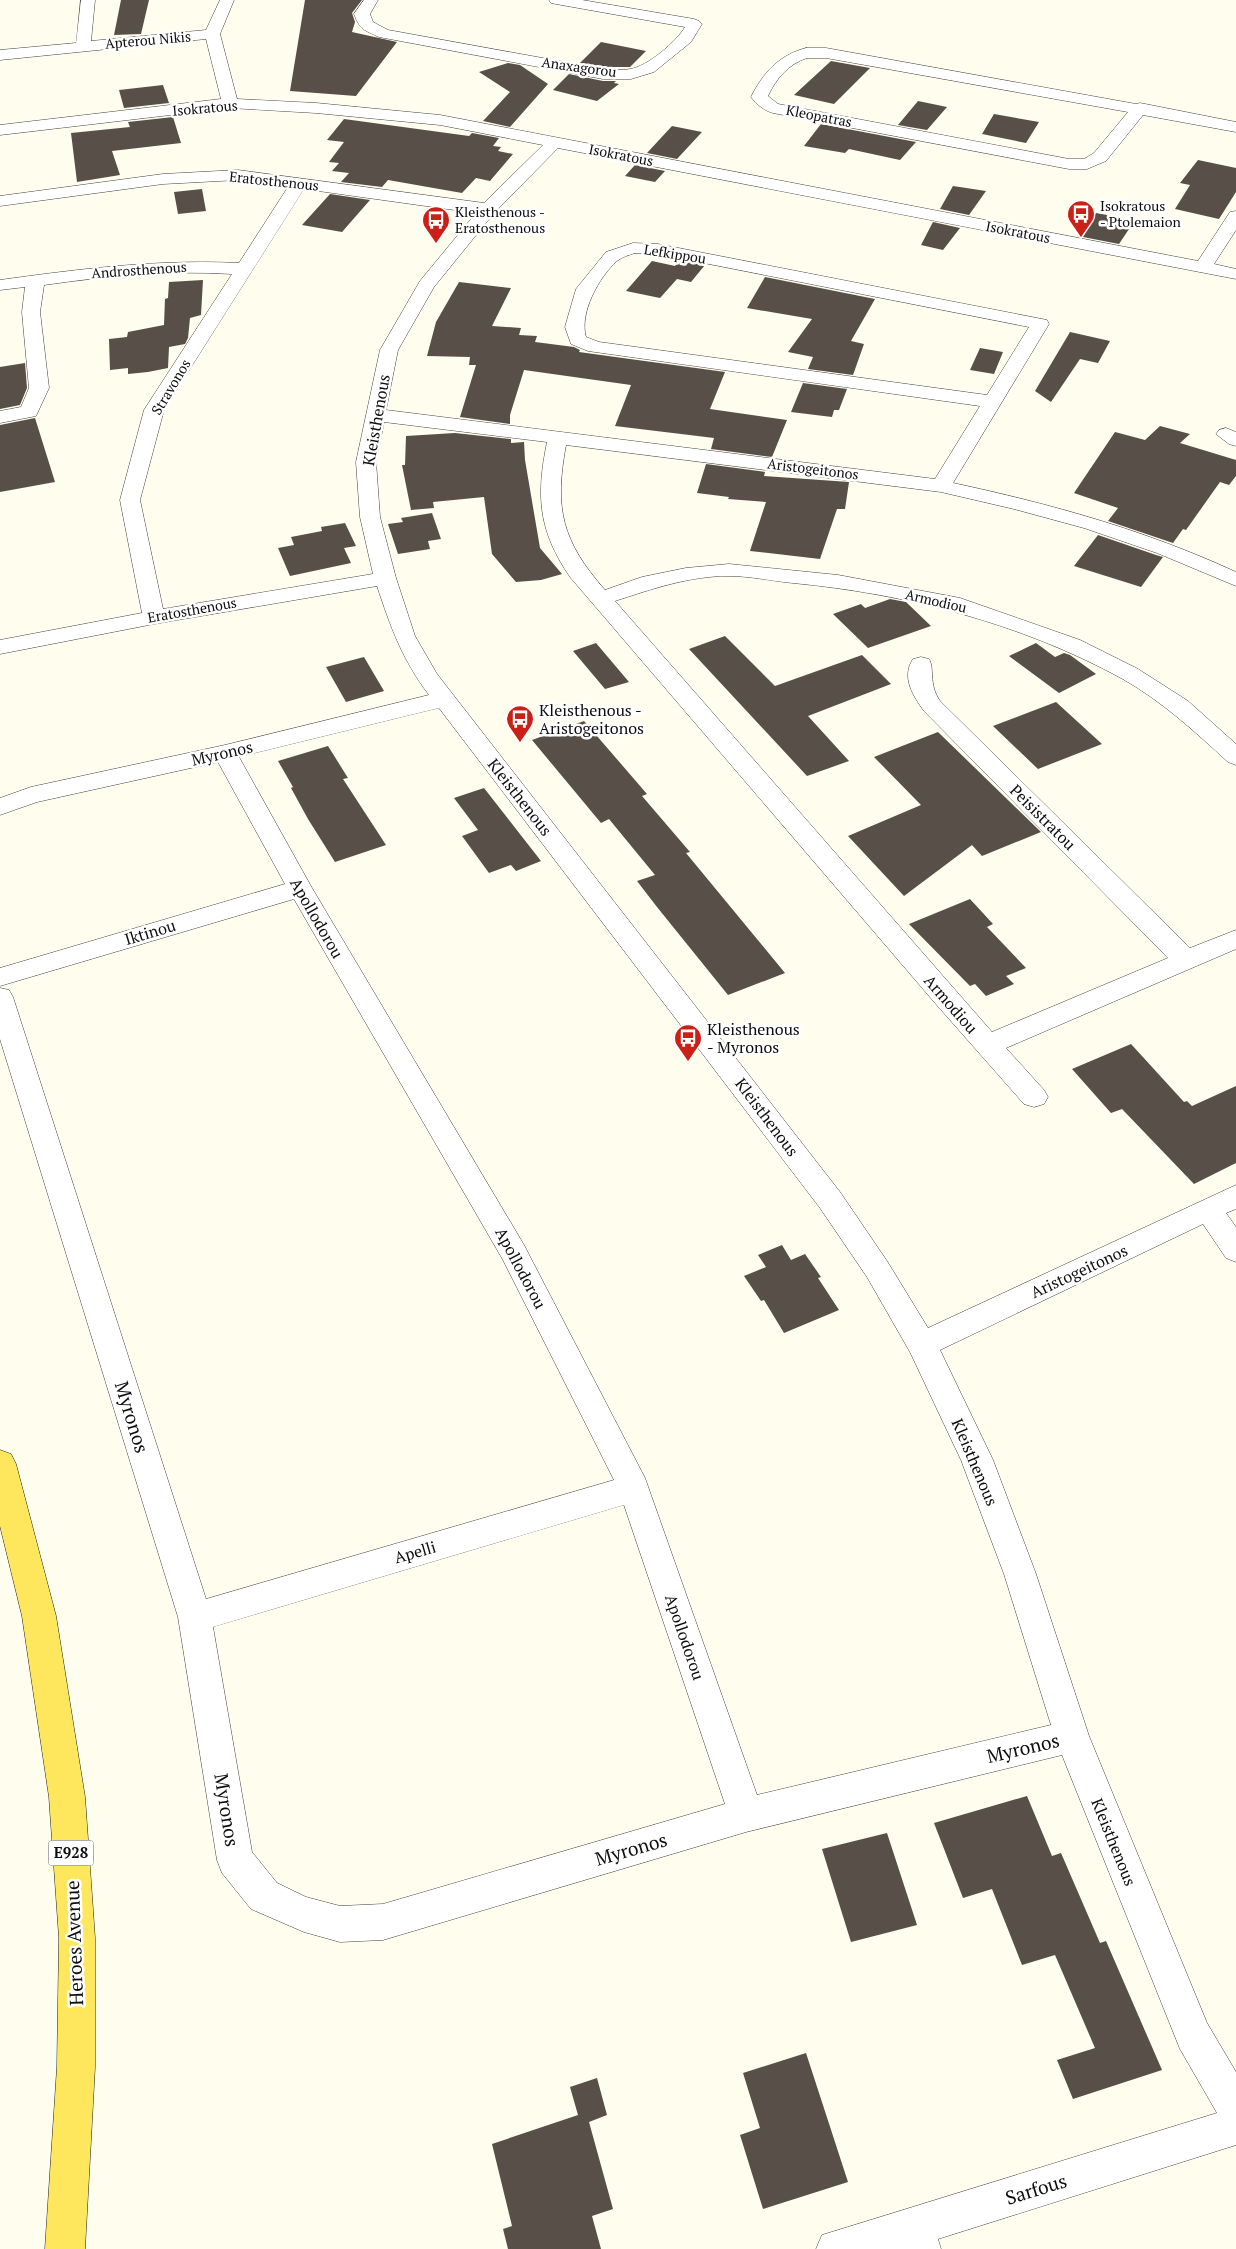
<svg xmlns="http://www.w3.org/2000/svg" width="1236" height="2249" viewBox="0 0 1236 2249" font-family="'PT Serif',serif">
<rect width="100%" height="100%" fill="#fffded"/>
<!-- building -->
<path fill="#574f48" d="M121,0h28l-8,34 -27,1z
M305,0h57l-10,13 3,9 -3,10 45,10 -41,54 -66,-5z
M601,42l45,9 -16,16h-27l-23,-4z
M831,61l39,7 -36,36 -40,-9z
M508,63l12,2 28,19 -38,43 -27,-6 27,-29 -31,-20z
M569,74l34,7h13l-2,2 5,1 -22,17 -44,-11z
M163,85l6,18 -45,5 -5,-18z
M918,101l29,6 -20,23 -29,-5z
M994,114l45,8 -13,21 -44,-9z
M173,117l8,26 -69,8 8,24 -43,7 -6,-49 59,-6 -2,-5z
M344,119l125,17 3,-3 27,5 -6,8 8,1 -3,4 15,3 -23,27 -14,-3 -14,15 -74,-13 -6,7 -41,-5 8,-9 -17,-2 7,-8 -10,-1 15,-20 -17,-2z
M821,124l95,18 -16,18 -51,-11 -4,4 -41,-7z
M672,126l30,6 -25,27 -30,-6z
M1198,160l38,8v24l-17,27 -44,-10 15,-24 -10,-2z
M635,165l30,6 -10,11 -30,-6z
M953,186l33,5 -17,24 -29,-6z
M202,189l4,22 -28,3 -4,-22z
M330,194l40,6 -28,32 -40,-7z
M1096,213l39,7 -16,24 -36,-7z
M933,222l27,6 -17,22 -22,-5z
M680,260l25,5 -14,17 -14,-3 -17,19 -34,-7 26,-30 23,5z
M765,277l110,22 -24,42 13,3 -11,31 -45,-6 5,-12 -25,-5 24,-33 -65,-11z
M203,280l-2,35 -11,3 -2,20 -3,6 -16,3 -1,21 -20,4 -20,2v-6l-18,2 -1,-31 18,-2 1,-5 36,-7 1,-26 3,-1 1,-16z
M459,282l52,6 -19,38 29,2 -2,7 18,1 -2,6 39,5 6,3 -1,2 146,20 -15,37 77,11 -15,37 -61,-8 3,-11 -99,-12 16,-41 -107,-15 -14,45v9l-50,-7 16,-52h-7l1,-8 -43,-1 9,-34z
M1070,332l40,9 -12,22 -18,-4 -29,43 -16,-11z
M980,348l23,4 -9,22 -24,-4z
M25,363l2,25 -7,17 -20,4v-42z
M803,383l44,6 -8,21h-5l-2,7 -41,-5z
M35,418l20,64 -55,10v-67z
M1160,426l30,8 -10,9 56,17v16l-7,9 -9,-3 -34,48 -3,-1 -10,14 -65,-22 10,-13 -44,-15 41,-61 30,8z
M455,433l56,6v4l13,-1 1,18 15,88 22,26 -21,6 -25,2 -24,-28 -8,-57 -51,5 1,6 -23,2 -9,-45h3l1,-29z
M706,464l59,8 -1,4 85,6 -4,27h-8l-17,50 -70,-8 16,-49 -38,-3 1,-2 -32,-4z
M432,513l9,26 -13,2 2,8 -32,5 -10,-30 15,-2 -2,-4z
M345,523l11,23 -12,2 7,15 -61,13 -12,-28 16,-3 -3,-8 31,-6 -1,-4z
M1098,535l58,20 7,2 -22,30 -67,-21z
M890,599l16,3 25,24 -63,22 -35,-34 28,-10 4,4z
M725,636l50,50 87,-31 29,29 -83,32 41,45 -42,15 -118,-127z
M596,643l33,39 -24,7 -32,-38z
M1036,643l19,14 9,-4 6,2 26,19 -37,19 -50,-37z
M364,657l20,34 -38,11 -20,-35z
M1056,702l46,42 -64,25 -45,-43z
M584,721l63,73 -5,2 48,56 -4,1 99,120 -57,22 -71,-88 -20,-26 18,-6 -46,-56 -8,4 -69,-83z
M938,732l103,100 -59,24 -10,-11 -68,51 -56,-60 73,-31 -47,-48z
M328,746l20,32 -5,1 43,66 -51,17 -27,-43 -17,-31 2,-1 -15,-26z
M484,788l57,73 -25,10 -5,-6 -22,8 -27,-37 16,-6 -24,-32z
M970,899l23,25 -6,3 39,41 -20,8 8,8 -28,12 -11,-12 -5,2 -61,-62z
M1131,1044l53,58 3,-1 5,5 44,-20v77l-42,21 -72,-75 -11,4 -39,-44z
M782,1245l9,15 14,-6 16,23 -3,1 21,32 -55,23 -20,-33 -3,1 -17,-25 22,-9 -8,-12z
M1027,1796l25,60 9,-3 39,90 6,-2 56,129 -89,29 -16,-39 38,-12 -40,-93 -33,10 -30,-76 -29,9 -29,-75z
M887,1833l30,92 -66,17 -29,-93z
M806,2053l42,129 -85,27 -23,-74 20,-7 -17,-55z
M597,2078l10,37 -18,7 24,87 -21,7 9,33h-93l-5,-20 9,-3 -20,-82 86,-29 -8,-28z"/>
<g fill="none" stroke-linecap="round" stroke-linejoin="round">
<!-- minor casing -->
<g stroke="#404040" stroke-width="1">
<path id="minor" d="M81,0h14l-4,41 115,-11 14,-30h14l-14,34 17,65 79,4 124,12 758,146 32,-49 6,-1v19l-22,34 22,5v10l-678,-131 -64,65 -60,74 -36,63 -12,60 549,69 45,-73 -392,-55 -17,-7 -6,-17 11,-38 30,-37 27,-9 25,1 389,76 2,4 -96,159c98,21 192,47 283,89v14l-79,-33 -73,-25 -70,-19 -73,-17 -375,-47c-12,64 -4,96 39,145l37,-13 44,-9 43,-4 109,11 122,23 120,42 58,29 50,32 48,43v21l-8,-3c-34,-31 -66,-61 -107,-84 -101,-55 -214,-84 -328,-95 -21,-2 -43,-7 -64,-7 -40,0 -77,13 -114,25l377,431 176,-74 -244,-247c-11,-15 -23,-34 -11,-52l8,-2 8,2c6,10 -1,24 11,42l250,247 46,-18v19l-230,99 38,42 4,7 -4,7 -10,3 -10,-3 -89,-101 -365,-426c-32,-47 -34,-81 -23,-135l-163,-20 -8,40 4,55 16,61 19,58 22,38 403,518 47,69 41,67 308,-143v24l-10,4 10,14v35l-10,-4 -23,-34 -263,126 53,110 43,114 53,162 118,287 29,49v73l-298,94 3,10h-125l6,-14 395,-122 -37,-64 -118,-294 -316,77 -363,108 -43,2 -36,-10 -53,-23 -29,-36 -5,-13 -39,-243 -178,-578v-51l9,2 4,7 193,602 408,-119 -111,-220 -209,-361 -294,87v-18l285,-84 -67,-122 -181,40 -37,13v-17l31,-11 194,-42 204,-50c-27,-36 -38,-67 -52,-109l-223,38 -154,30v-14l142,-27 -22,-113 24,-90 88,-136c-64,-4 -125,2 -188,11l-4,27 9,76 -13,28 -36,7v-12l21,-4 8,-19 -7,-76 3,-25 -25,3v-10c80,-11 158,-21 239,-17l49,-76 -50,-7 -75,4 -163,22v-10l163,-22 75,-4 246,33 59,-58 -103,-20 -124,-12 -86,-5 -230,27v-10l221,-26 -15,-60 -206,21v-10l76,-7zM304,189l172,24 -56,68 -40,69 -24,112 4,55 13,57 -210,35 -23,-109 24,-90zM635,253l23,1 371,73 -42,68 -388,-53 -13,-5c-7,-24 13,-60 31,-76 5,-4 12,-6 18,-8zM439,708l381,500 47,69 43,75 51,108 43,114 47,151 -294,70 -112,-317 -121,-233 -212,-357 -73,-131zM624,1505l101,299 -342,100 -43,2 -34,-9 -29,-14 -25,-31 -39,-225z
M364,0h14l-8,14 3,8 15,8 215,39c9,0 19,2 27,0 17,-2 47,-28 55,-42l-129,-23 -5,-1 -2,-3h33l112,19 5,2 3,3 -11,18 -37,30 -23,7h-28l-224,-42c-15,-7 -19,-7 -25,-23z
M806,48h20l310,56 4,-1 96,19v10l-93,-17 -37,46 -19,8h-18l-296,-56c-8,-2 -17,-9 -22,-16 12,-24 28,-42 55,-49zM807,58h19l302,54 -34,41 -10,6h-15l-291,-55 -10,-8c8,-17 20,-32 39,-38z
M1226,428l10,4v14l-7,-2 -13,-10 3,-4z"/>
</g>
<!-- major casing -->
<g stroke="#1e1e1e" stroke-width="1">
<path id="major" d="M0,1450l11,4 5,10 40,152 29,181 10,141v129l-10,182h-40l12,-182 2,-129 -10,-141 -27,-181 -22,-90z"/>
</g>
<!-- minor -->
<use href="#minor" fill="#fff" fill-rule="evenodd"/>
<!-- major -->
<use href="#major" fill="#ffe75d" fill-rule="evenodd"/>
</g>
<!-- icons -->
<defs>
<g id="bus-pin" transform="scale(1.4375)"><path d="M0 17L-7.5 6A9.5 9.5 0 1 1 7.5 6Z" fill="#cb2017" stroke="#fff"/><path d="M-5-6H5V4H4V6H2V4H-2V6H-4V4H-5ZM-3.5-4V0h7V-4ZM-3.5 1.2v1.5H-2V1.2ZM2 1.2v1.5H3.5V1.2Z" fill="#fff"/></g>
</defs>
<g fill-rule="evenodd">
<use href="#bus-pin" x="1081" y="214"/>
<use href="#bus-pin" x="436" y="220"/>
<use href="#bus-pin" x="520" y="719"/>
<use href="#bus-pin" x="688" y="1038"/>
</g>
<g text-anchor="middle" stroke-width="5" stroke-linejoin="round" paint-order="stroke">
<!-- far-street labels -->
<g font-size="14" fill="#0d0d0d" stroke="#fff">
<text transform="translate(148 40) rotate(-5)" y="5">Apterou Nikis</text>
<text transform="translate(579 67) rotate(8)" y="5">Anaxagorou</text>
<text transform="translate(205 108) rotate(-5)" y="5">Isokratous</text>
<text transform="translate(819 116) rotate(11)" y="5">Kleopatras</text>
<text transform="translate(621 155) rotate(11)" y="5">Isokratous</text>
<text transform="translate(274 181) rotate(6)" y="5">Eratosthenous</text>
<text transform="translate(1018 232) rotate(11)" y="5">Isokratous</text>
<text transform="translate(675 254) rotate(9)" y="5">Lefkippou</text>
<text transform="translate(139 270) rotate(-4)" y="5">Androsthenous</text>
<text transform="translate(171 387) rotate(-59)" y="5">Stravonos</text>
<text transform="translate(813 469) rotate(7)" y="5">Aristogeitonos</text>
<text transform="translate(936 601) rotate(13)" y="5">Armodiou</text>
<text transform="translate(192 610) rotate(-10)" y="5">Eratosthenous</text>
</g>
<!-- far-poi labels -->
<g font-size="14" fill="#0d0d0d" stroke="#fff" text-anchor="start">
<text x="1100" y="211">Isokratous<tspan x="1100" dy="16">- Ptolemaion</tspan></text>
<text x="455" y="217">Kleisthenous -<tspan x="455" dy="16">Eratosthenous</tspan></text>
</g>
<!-- shield labels -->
<rect fill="#fff" stroke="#565656" stroke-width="1" x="48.5" y="1840.5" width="45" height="25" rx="4"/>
<g font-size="15" font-weight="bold" fill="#0d0d0d">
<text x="71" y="1858">E928</text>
</g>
<!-- street labels -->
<g font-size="16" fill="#0d0d0d" stroke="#fff">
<text transform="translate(376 420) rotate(-80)" y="6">Kleisthenous</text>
<text transform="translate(222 753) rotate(-13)" y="6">Myronos</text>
<text transform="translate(520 797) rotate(52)" y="6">Kleisthenous</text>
<text transform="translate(1043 817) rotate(45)" y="6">Peisistratou</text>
<text transform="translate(317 918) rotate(60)" y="6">Apollodorou</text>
<text transform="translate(150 932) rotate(-17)" y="6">Iktinou</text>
<text transform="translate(951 1004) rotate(49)" y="6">Armodiou</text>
<text transform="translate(767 1117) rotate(53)" y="6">Kleisthenous</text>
<text transform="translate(521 1268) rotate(62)" y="6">Apollodorou</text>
<text transform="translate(1079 1271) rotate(-25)" y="6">Aristogeitonos</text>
<text transform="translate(975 1462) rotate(67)" y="6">Kleisthenous</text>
<text transform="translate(415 1552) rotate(-16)" y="6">Apelli</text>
<text transform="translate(685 1637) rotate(71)" y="6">Apollodorou</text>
<text transform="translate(1114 1842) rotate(68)" y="6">Kleisthenous</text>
</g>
<!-- poi labels -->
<g font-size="16" fill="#0d0d0d" stroke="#fff" text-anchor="start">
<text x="539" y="716">Kleisthenous -<tspan x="539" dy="18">Aristogeitonos</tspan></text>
<text x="707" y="1035">Kleisthenous<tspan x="707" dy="18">- Myronos</tspan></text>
</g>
<!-- near-street labels -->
<g font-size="19" fill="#0d0d0d" stroke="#fff">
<text transform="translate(132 1417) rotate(73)" y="7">Myronos</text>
<text transform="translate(1023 1748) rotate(-13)" y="7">Myronos</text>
<text transform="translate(227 1810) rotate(81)" y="7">Myronos</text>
<text transform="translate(631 1849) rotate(-16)" y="7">Myronos</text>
<text transform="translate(74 1943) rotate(-92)" y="7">Heroes Avenue</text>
<text transform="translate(1036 2189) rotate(-17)" y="7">Sarfous</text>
</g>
</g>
</svg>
